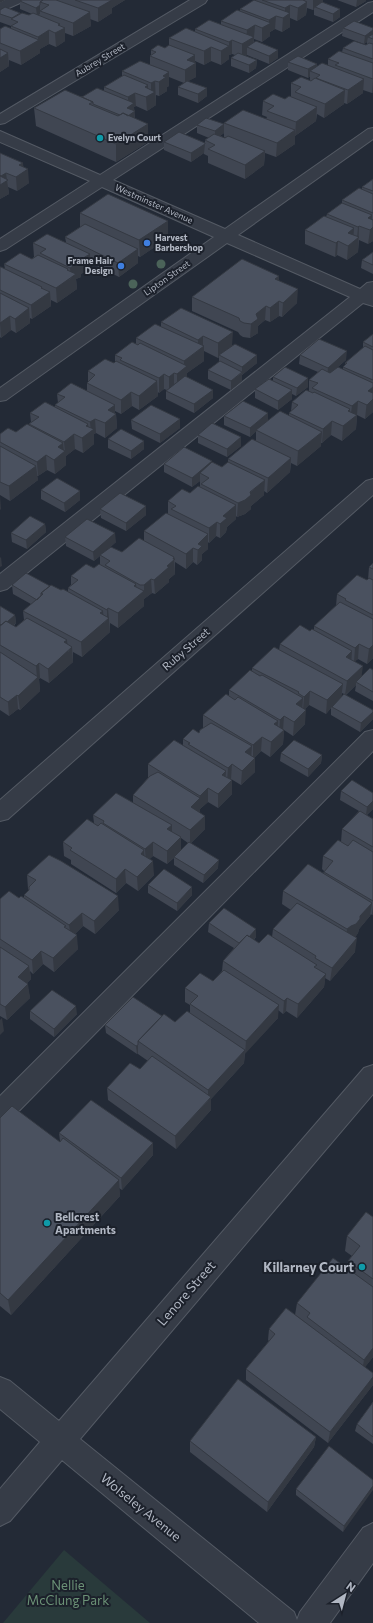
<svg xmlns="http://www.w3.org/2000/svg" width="373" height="1623" viewBox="0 0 373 1623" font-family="Commissioner,sans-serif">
<rect width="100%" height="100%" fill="#232a36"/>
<!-- green -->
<path fill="#293a3b" d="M64,1550l86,73h-147z"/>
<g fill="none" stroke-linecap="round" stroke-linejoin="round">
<!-- minor casing -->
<g stroke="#545a64" stroke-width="2">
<path id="minor" d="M5,0h17l-2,3 -20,9v-9z
M190,0h17l-2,3 -200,120 -5,1v-10z
M373,2v10l-260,168 112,49 143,-100 5,-1v11l-135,96 122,54 7,-6 6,-1v24l-10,-3 -356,286 -7,2v-17l350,-277 -123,-54 -221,157 -6,1v-13l214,-151 -112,-50 -96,62 -6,2v-12l90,-58 -90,-39v-11l100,44 268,-172z
M373,479v16l-365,324 -8,2v-21l366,-319z
M373,730v21l-364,370 -9,3v-28l365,-364z
M373,1065v29l-293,345 214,173 3,8 3,-8 63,-84 10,-5v40l-43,60h-71l-197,-163 -52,61 -10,5v-37l40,-47 -40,-33v-32l10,4 49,40 305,-353z"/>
</g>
<!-- minor -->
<use href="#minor" fill="#363c47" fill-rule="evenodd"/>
</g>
<!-- trees -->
<g fill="#4b6359">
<circle cx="161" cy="264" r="4.5"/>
<circle cx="133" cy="284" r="4.5"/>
</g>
<!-- wall -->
<path fill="#404652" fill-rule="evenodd" d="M22,0h103l-13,8v5l-14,9 -8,-3 1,7 -18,10 -8,-3v8l-9,6 -7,-3 -9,5v4l-19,12 -12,-5v6l-9,6v-43l11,-1v-2l-11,-4v-12l29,5 3,-1 -12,-5v-8z
M256,0h67v3l17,14 -7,5 -19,-7v-6l-1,1 -6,-2 -1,7 -9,6 -7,-3v9l-8,5 -7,-3 -5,3v4l-8,6 -8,-3v4l24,15 -9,6 -22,-9 -2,1 12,4 -1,8 -7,5 -18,-7v-8l4,-3 -3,-1 -3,1v4l-8,6 -10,-4 -7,4 -9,-4 1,16 -8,4 19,15 -9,7 -20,-8v-8l6,-4 -15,-6v9l-2,1v4l-8,5 -3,-1v10l-9,6 -11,-5 -2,1 1,12 13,5v18l-32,20 -80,-36 -2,-18 70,-17v-4l18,-11v-5l28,-6v-9l1,-1v-5l14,-2 4,-3v-7l26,-6v-3l26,-5v-3l19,-10v-2l16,-8z
M337,0h29v1l-10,6z
M343,28h30v64l-1,1 -9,-3v3l-16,11 -3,-1v1l-20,14 -7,-4 -1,7 -21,15v8l-19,13 -11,-4 -1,12 -19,14 -37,-16v-7l-4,-2v-1l-13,9 -27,-12v-8l41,1v-3l4,-2 -12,-5v-8l27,-1v9l-4,3 5,2 1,-1h-2v-14l42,-4 1,-2 -5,-2 1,-14 31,-3 -3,-1v-14l19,-3v-4l-2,2 -20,-8v-8l29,2v2h11v-7l14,-7 1,-4 23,-3 1,-1v-2l-3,2 -22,-8z
M0,153l24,14 5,16 -12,8 -9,-4 1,7 -9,5z
M373,179v62l-5,3 -9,-4 -1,12 -11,8 -10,-5 -2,2 -30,-13v-14l21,-13 1,-3 15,-11v-3l20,-11v-2z
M80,213l88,8v17l-28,19 -2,-1v7l-19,14 -28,-14v5l-10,6v3l-5,2 1,10 -20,14 -6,-3v6l-19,13 -2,-1v5l-14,10 -5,-3 -10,8 -1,-1v-70l5,2 -1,-5 28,-5 2,-2 -1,-14 33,-1 -1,-5 15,-10z
M373,252v22l-12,-6 1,-8z
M279,276v5l18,22 -15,14 -3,-1 -9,6 -5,-2 -7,6v7l-8,5 -7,-1 -3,-2 -2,-3 -46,-21v-14z
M161,322l71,23 25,18 -15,12v6l-11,9 -23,-11v-9l11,-8v-5l-1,1 -14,-7v10l-17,12v4l26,21 -19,15 -28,-14v-8l1,-1 -3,-1 -5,4 -1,-1v4l-19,14 -7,-4 -11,8 -6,-3v2l1,1 1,14 -12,10 -9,-5 -2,1v10l-11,9 -8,-4 -9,7v9l-11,9 -8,-4 -9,6h-1l1,4 -28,21 -10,-6v-61l16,-2 14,-6 -1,-2 2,-2 -1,-9 25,-6v-2l3,-2 -1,-9 30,-3v-8l1,-1v-11l26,-8 1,-1v-7l21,-10v-7l25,-11z
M373,334v78l-8,7 -8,-4 -1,14 -14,12 -11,-6 -9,8h-1v3l-24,20 -6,-3 -1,9 -23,21 -3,-2v4l-13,11v3l-6,5 -8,3 -1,-1v3l-9,8 -1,5 -6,6 -4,-2 -7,7 -1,-1v7l-6,5v6l-5,5 -4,-3 -7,7 -11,-7v12l-6,5v3l-14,12 -3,-1 -8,6v7l-26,22 -8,-5v9l-28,25 -9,-5v10l-24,21 -9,-5 -1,1 1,12 -20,19 -2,-1 -9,7 -9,-6v-104l15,9 1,8 -2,3 2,1 8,-7 -1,-9 8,-7 -18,-10 -1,-9 38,1 11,4 7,1v-3l3,-3v-9l23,-8 6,-3v-9l-6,5 -28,-15 -1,-9 51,5 -9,8 15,2 22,-11v-10l24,-17v-13l22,-8 10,-6v-6l-8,6 -28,-15v-8l48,-2 10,5 6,-5v-3l28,-18v-10l-6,6 -26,-12v-9l44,-3v8l21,-5v-3l2,-2 1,-9 17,-11v-11l9,-8 -19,-8 1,-9 46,5 -14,12 11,-3v-2l2,-2v-2l18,-15v-6z
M273,377l35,1v9l-12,9 -4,-2v5l-14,11 -23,-12v-9l18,-8z
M131,420l49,8 -20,15 -28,-14z
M198,435l43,2v9l-14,11 -29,-14z
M108,439l36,2v8l-13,10 -23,-11z
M41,490l39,10 -15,12 -24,-13z
M100,509l46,6 -20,16 -25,-13z
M45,524l1,8 -19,17 -15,-7 -1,-9z
M373,563v95l-6,6 -9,-5 -3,2 7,16 11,-7v31l-18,-10 1,-6 -10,10 27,24 -13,13 -29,-17v-7l-5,6 -17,-9 -4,4v15l-12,12 -9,-6 -1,14 -13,13 -9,-6 -7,7h1v14l-14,13 -10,-6h-1l2,1v14l-14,14 -10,-6 -8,7 -1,3 6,17 -14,14 27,25 -15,15 -29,-18v-7l-7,6 -14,-8 -4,3 5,16 -16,16 -12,-8 -10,10 -45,-29v-4l-7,-4 -1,-14 31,-19 -1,-8 40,-13v-7l15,-17v-14l35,-18v-7l16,-6 4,-5v-13l26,-19v-6l23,-19v-3l27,-18 1,-6 30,-13 4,-1v-4l22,-20 1,-12 31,-14 1,-13zM342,693l2,1 -3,3zM181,838l7,5 -7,8z
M281,753l41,2 -1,8 -13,14 -28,-16z
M341,791l32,2v16l-6,6 6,4v95l-1,1 -1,-1 -1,2 -11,13 -1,4 -3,4v15l-25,29 -5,-3 -1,9 -27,31 -11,-7 -3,3 -5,-4v8l-33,35 -1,10 -33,36v11l-35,39 -68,-49 -1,-12 33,-19 8,-8 -10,-7v-1l-1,1 -31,-21 -1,-8 57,-9 13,6 15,-9v-8l-5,-3v-14l28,-7 9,-10 1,-10 11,-13 -26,-16 1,-9 47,6v8l-2,3 5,3 13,-6 1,-8 18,-19 -9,-6 1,-13 40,-17 1,-3 -2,-2 1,-13 18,-14 1,-13 17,-18 -19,-11z
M27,875l92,35 -24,24 -12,-8 -8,8 3,15 -24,23 -11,-8 -10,10 -3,-3 1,8 -4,4 3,15 -23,22 -7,-4v-117l24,-1v-3l5,-5 -1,-1z
M148,885l44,10 -15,16 -29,-18z
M30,1011l47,3 -23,23 -24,-18z
M0,1118l60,24v-1l-1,-8 94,22 -31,35 -3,-2 1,8 -109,119 -11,-9z
M373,1217v140l-8,10 8,18 -45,58 -82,-63v-11l23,-28 -1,-1 1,-11 37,-5v-1l-11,-8 2,-12 50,-35 1,-7 4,-5 -7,-5 2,-15z
M373,1402v42l-18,-13 2,-7z
M316,1437l-2,10 -47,65 -77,-60v-11z
M373,1480l-30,52 -47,-37v-6z"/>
<!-- shaded-wall -->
<path fill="#343942" d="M0,0h5l-5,3z
M111,0h14l-13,8v5l-14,9v-14z
M302,0h3l-1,3 3,-1 -1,13 -9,6 1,-13z
M313,0h10v4l-8,3 -1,2 -1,1z
M357,0h9v1l-10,6z
M40,5v9l-3,2 -1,-8z
M290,5v22l-8,5 1,-14 2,-1v-9z
M340,9v8l-7,5v-8z
M90,12l1,14 -18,10v-13z
M276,16l-1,13 -5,3v4l-8,6v-14l7,-4v-4z
M60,24v6l5,-2v13l-9,6 -1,-14 3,-8z
M255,25l-2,25 -6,-3v8l-5,3v-14l4,-2 1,-12z
M49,30v14l-9,5v4l-19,12 -1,-14 18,-11v-3z
M373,30v8l-5,-1 -1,5 -3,2 1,-8z
M232,40v14l-3,1v-13z
M229,46v13l-8,6v-14z
M211,47v14l-7,4v-14z
M278,50v8l-9,6v-8z
M8,53l1,13 -9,6v-14z
M195,55v9l1,-1v14l-11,6v-13l2,-10z
M257,60l-1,8 -7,5v-8z
M317,64v8l-7,-1v5l-2,2v-9z
M169,72v14l-2,1v4l-8,5v-14l4,-6z
M364,79l-1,14 -16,11 1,-14z
M373,79v13l-1,1z
M155,81l1,24 -9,6 -1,-14 -1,-10 3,-2v11l3,-2v-11z
M207,88v8l-9,7v-9z
M345,90l-1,14 -20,14 1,-14z
M135,93l1,13 -2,1 1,18 -10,6 2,-23 1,-1v-10z
M317,107l-1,14 -21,15 1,-14z
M148,124v18l-32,20v-18z
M224,124v9l-9,7v-9z
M295,130v14l-19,13 1,-14z
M205,144l-1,9 -13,9v-9z
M265,151l-1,14 -19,14v-14z
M23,163l1,9 4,-3 1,14 -12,8 -1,-14 3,-12z
M6,173l3,21 -9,5v-14l2,-1 -1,-8z
M372,215l-1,14 -3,-11z
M168,221v17l-28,19 -1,-17z
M359,226l-1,26 -11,8 1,-14v-13l6,-5 -1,14 4,-3 1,-12z
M373,227v14l-5,3 2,-14z
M338,241l-1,14 -2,2 1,-14z
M138,249v14l-19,14 -1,-14z
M90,254l1,14 -10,6v3l-5,2 1,10 -20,14 -1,-15 11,-18 1,-1 1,11 2,-2 -1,-10z
M279,276v14l-4,-11z
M42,287l1,10 7,-5 1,14 -19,13 -1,-14 10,-17z
M298,289l-1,14 -15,14 1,-14z
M279,301v15l-9,6v-14z
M266,306l-1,14 -7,6v7l-8,5 1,-14 5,-10z
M29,308l1,15 -14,10 -1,-14z
M10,316l1,14 -10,8 -1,-15z
M233,332l-1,14 -13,9v2l-1,1v-15z
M203,336v11l1,-1v15l-17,12v7l-10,8v-14l7,-6v-7l14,-10v-11z
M347,351l-1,9 -19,16 1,-8z
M257,355v8l-15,12v6l-11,9v-9l11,-8v-6z
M174,373v14l-5,4v-14z
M164,374v15l-5,4v-15z
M308,378v9l-12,9 1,-8z
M157,381l1,15 -19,14v-14z
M373,387v25l-8,7 3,-28z
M213,390v8l-19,15v-9z
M292,390v9l-14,11v-9z
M131,392l1,14 -11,8v-14z
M358,401l-2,28 -14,12 1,-15 5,-15 2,-2 -1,12 1,-1 2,-14z
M115,405v10l1,-1 1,14 -12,10v-15l3,-13z
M268,413v8l-18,16v-9z
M95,419l1,14 -2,1v10l-11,9 -1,-15 4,-12 2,-2 1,9 2,-1 -1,-10z
M180,419v9l-20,15v-9z
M332,421l-1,14 -9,8 1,-14z
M322,432l-1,14 -24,20 1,-15z
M74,434l1,15 -9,7v9l-11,9 -1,-14 4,-13 5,-4 1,9h1l-1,-10z
M241,437v9l-14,11v-8z
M144,441v8l-13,10v-8z
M46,455l1,15 -9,6 -1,-14z
M291,458l-1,14 -23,21 1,-15z
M212,461v9l-12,3v8l-8,6v-9z
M36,466l2,14 -28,21 -1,-15z
M265,480l-1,15 -13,11v3l-6,5 -8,3 1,-14z
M80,491v9l-15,12 -1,-9z
M0,496l1,13 -1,1z
M236,505v14l-9,8 -1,5 -6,6v-14l3,-8z
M146,506v9l-20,16v-8z
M217,522l-1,14 -7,7v-15z
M45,524l1,8 -19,17 -1,-9z
M115,533l1,9 -22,19 -1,-9z
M208,534v15l-6,5v6l-5,5 1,-21z
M193,548v14l-7,7v-15z
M1,557l1,9 -2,1v-9z
M174,557l1,17 -6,5v3l-14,12 -1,-14z
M151,579l1,14 -8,6v-14z
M136,584l1,13 7,-6v15l-26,22v-15l16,-27z
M108,608l2,24 -28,25 -1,-15 19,-29 3,-2 1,12 3,-3v-10z
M15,615l1,8 -13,11 -1,-8z
M67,640l1,12 4,-5 1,15 -24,21 -1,-14 16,-27z
M359,644l-1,15 -4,3 1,-14z
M373,645v13l-6,6 2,-15z
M352,651l-1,15 -5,-9z
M39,663l1,15 -1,1 1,12 -20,19 -2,-14 19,-18 -1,-12z
M363,666l-2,14 -5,2v3l-11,10 2,-14z
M343,684l-2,15 -9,8 -1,1 -5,6 1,-14z
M310,691l-1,14 -6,6 1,-14z
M17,695l1,14 -9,7 -1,-14z
M303,698l-1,14 -6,-8z
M306,710l-1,14 -12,12 1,-14z
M373,712v7l-13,13 1,-9z
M284,716l-1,14 -4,4 1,-14z
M278,721l-1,14 -3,-11z
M284,730l-1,14 -13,13 1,-15z
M262,737l-1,14 -8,8v-14z
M252,746l-1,14 -6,-8z
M322,755l-1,8 -13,14v-8z
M255,758v14l-14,13 1,-14z
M232,764l-1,15 -4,3 1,-14z
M226,771l-1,14 -3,-10z
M232,780v14l-14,14v-14z
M208,788v14l-8,7v3l-9,9v-14l8,-9 1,-2z
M373,801v8l-7,6 1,-8z
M205,816v13l-15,15v-14z
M172,825v13l-5,-9z
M181,837v14l-14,13v-13z
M153,842v14l-7,7 -1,-14z
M144,850l1,14 -4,-10z
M219,860l-1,8 -15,15 1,-8z
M153,861l1,14 -16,16 -1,-14z
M125,869l1,14 -10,10v-14z
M192,887v8l-15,16v-8z
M118,896l1,14 -24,24 -1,-13z
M372,903l-2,13 -11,13 -1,4 -3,5 -9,5 1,-14z
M373,905v9l-1,1z
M82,913l1,13 -12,12 -2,-13z
M256,929v8l-15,16 1,-8z
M77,935l1,14 -24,23 -1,-14z
M357,938l-2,14 -25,29 2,-13z
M41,951l2,13 -10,10 -1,-14z
M29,966l2,13 -12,12 -1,-14z
M326,974l-2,13 -27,31 1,-14z
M28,984l2,14 -23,22 -2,-13z
M287,998l-1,13 -3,3 1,-13z
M279,1005l-1,13 -33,36 1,-13z
M76,1006l1,8 -23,23v-8z
M2,1018l2,13 -4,4v-15z
M138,1045v8l-1,1 -1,-8z
M245,1050l-1,13 -33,36v11l-35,39 -1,-13 33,-35v-11z
M153,1143v12l-31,35 -1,-12z
M119,1180l1,16 -109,119 -3,-15z
M373,1348v9l-11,14 2,-11z
M373,1377v8l-45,58 2,-11z
M316,1437l-2,10 -47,65 1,-10z
M373,1486v4l-30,42 1,-6z"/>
<!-- building -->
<path fill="#4a515f" stroke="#343942" d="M22,0h21l-3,2v3l-4,3 -16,-7z
M43,0h13l34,12 -17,11 -33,-12 9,-6 -9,-3z
M75,0h37l-14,8z
M254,0l36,13 -7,5 -7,-2 -7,4 -29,-11z
M262,0h41l4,2 -9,6 -8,-3 -5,3z
M322,2l18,7 -7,5 -18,-7z
M5,7l15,6 -8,5 -12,-4v-4z
M237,10l34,13 -9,5 -7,-3 -8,5 -26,-9z
M22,13l7,2 4,-2 27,11 -2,1 7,3 -10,5 -6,-3 -11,7 -27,-11 7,-4 -7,-3z
M209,20l45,17 -12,7 -10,-4 -3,2 -34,-13z
M354,21l19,7v2l-8,6 -22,-8z
M5,26l34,14 -19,11 -20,-8v-14z
M186,28l43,18 -8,5 -10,-4 -7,4 -35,-13z
M373,34v5l-5,-2z
M256,41l22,9 -9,6 -22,-9z
M354,41l12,4 3,-2 4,1v15l-30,-11z
M158,45l7,3 4,-3 26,10 -8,5 9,3 -11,7 -35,-14 6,-4 -5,-2z
M0,49l8,4 -8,5z
M339,51l34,12v16l-38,-14 4,-2 -11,-4z
M238,53l19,7 -8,5 -18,-7z
M298,56l19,8 -9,5 -20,-7z
M140,61l29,11 -6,4 3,1 -7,5 -4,-1 -4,2 -29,-12z
M322,63l42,16 -16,11 -32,-12 4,-3 -10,-4z
M124,75l24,10 -3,2 10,5 -9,5 -11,-4 -7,4 -24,-10z
M301,77l10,4 4,-3 30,12 -20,14 -30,-12 6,-5 -10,-4z
M187,81l20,7 -9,6 -20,-7z
M97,88l37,15 -7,5 8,3 -7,5 -5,-3 -3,2 -27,-11v-2l-11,-5z
M65,90l28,12 -4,2 29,12 5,-3 25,11 -32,20 -82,-36z
M273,94l12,5 4,-3 28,11 -21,15 -29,-11 7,-5 -11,-5z
M243,110l52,20 -18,13 -53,-20z
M206,118l18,6 -9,7 -18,-6z
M179,132l26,11v1l-14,9 -27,-11z
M214,134l11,4 3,-2 37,15 -20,14 -37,-16 7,-4 -10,-5z
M0,153l23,10 -4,2 9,4 -12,8 -10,-4 -5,3 -1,-1z
M0,176l8,4 -8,5z
M373,179v12l-11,-4z
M359,188l14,6v19l-31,-13z
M108,194l60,27 -29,19 -59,-27z
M342,203l30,12 -4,3 5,2v7l-3,3 -11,-4 -1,1 -31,-13z
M324,216l30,12 -6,5 11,4 -11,9 -10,-5 -2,2 -31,-13z
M85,224l53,25 -20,14 -53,-26z
M47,234l43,20 -10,6v2l-10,6 -30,-15 6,-4 -13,-6z
M373,252v13l-11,-5z
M20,253l12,6 6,-4 30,14 -1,1 9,4 -20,14 -52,-24z
M242,259l37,17 -4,3 23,10 -15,14 -4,-2 -9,7 -4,-2 -10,8 2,5 -7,5 -7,-1 -4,-2 -1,-3 -47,-21z
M0,267h1l41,20 -1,1 9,4 -19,13 -31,-15z
M0,293l29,15 -14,11 -5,-3 -10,7z
M181,308l52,24 -15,11 -15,-7 -5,4 -37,-18z
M155,324l49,22 -20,15 -48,-23z
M373,334v13l-10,-5z
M319,339l28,12 -19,17 -28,-13z
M132,342l6,3 2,-2 47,23 -10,8 -3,-1 -5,4 -5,-3 -5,4 -39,-18 2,-2 -7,-3z
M235,344l22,11 -15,12 -23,-12z
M365,346l8,4v30l-30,-13 4,-4h-2z
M105,359l9,4 2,-2 41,20 -18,15 -8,-4 -10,8 -34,-17 8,-8 -7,-4z
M220,361l22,11 -11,9 -23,-11z
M285,367l23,11 -11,10 -24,-11z
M338,367l35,16v4l-5,4 5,2v6l-6,6 -9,-4 -6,5 -40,-18 6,-5 -9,-3 13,-11 8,4z
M185,376l28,14 -19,14 -28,-13z
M269,379l23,11 -14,11 -23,-12z
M71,383l44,22 -7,5 8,4 -11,9 -10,-4 -5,3 -35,-17 10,-8 -8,-3z
M306,390l7,3 1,-1 36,17 -2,2 9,4 -14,11 -11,-5 -9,8 -34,-16 9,-8 -6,-3z
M243,401l25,12 -18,15 -26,-12z
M45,402l43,22 -2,2 8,3 -12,9 -8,-4 -10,8 -35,-18 10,-7 -9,-4z
M151,405l29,14 -20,15 -29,-14z
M280,411l42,21 -24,19 -42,-21z
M212,423l29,14 -14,12 -29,-14z
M27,424l36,19 -5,4 7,4 -11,9 -8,-5 -9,7 -37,-20v-8l8,-6 8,4z
M121,429l23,12 -13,10 -23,-12z
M252,439l39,19 -23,20 -40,-19z
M0,446l36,20 -27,20 -9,-4z
M184,447l28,14 -20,17 -28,-14z
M212,462l10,5 6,-5 37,18 -15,12 1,3 -6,5 -7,3 -37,-19 8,-6 -9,-5z
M57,478l23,13 -16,12 -23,-13z
M198,486l38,19 -13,11 4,2 -7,6 -3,-2 -8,6 -38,-19 5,-3 -8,-5 14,-12 8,4z
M120,493l26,13 -20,17 -26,-14z
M166,513l42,21 -10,10 4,2 -4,4 -5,-2 -7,6 -42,-23z
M30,516l15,8 -19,16 -15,-7z
M87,519l28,14 -22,19 -28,-15z
M139,538l35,19 -1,2h2l-8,7 2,1 -15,13 -3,-1 -7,6h-4l-35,-20 5,-4 -10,-6 11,-8 11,5z
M373,563v6l-4,-2z
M86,564l8,4 5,-4 37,20 -2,2 10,5 -26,22 -10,-5 -1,2 -39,-22 10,-8 -7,-4z
M26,573l24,13 -9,7v3l-4,4 -25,-15z
M357,575l10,5 2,-2 4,2v35l-28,-15 1,-1 -9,-5z
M51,585l10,5 2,-1 40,22 -3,2 9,5 -28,24 -58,-31 20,-17 -2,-1z
M340,602l33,17v26l-4,4 -10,-5 -4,4 -41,-22z
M0,606l15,9 -8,7 -1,-1 -5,4 -1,-1z
M27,618l40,22 -3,2 8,5 -24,22 -9,-6 -3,3 -36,-21v-19l6,-5 10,6z
M300,625l10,6 2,-2 40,22 -6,6 17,9 -16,15 -67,-37z
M274,647l69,37 -16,16 -17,-9 -6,6 -6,-4 1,-1 -47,-24z
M0,652l38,25 -20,19 -1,-1 -9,7 -8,-5z
M370,668l3,2v22l-17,-10z
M250,670l10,6 2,-1 41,23 -7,6 10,6 -12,12 -10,-6 -4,4 -51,-30z
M226,694l9,6 3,-3 40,24 -4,3 10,6 -13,12 -9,-5 -9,8 -50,-30z
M344,694l29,16v2l-12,11 -29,-16z
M211,723l41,23 -7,6 10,6 -13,13 -10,-7 -4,4 -40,-24 2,-1 -7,-4 10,-10 6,4 1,-3z
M174,740l52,31 -4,4 10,5 -14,14 -10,-6 -8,8 -52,-32z
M294,740l28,15 -14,14 -27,-16z
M158,772l42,26 -9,9 14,9 -15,14 -57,-35 17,-19z
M352,780l21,13v8l-6,6 -26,-16z
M116,793l56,32 -5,4 14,8 -14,14 -14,-9 -8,7 -42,-26 1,-2 -11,-6z
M360,811l13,8v28l-31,-18z
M87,819l11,7 3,-3 43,27 -3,4 12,7 -16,16 -12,-8 -9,10 -46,-29 2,-2 -9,-6z
M338,840l10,6 5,-6 20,12v49l-49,-29 9,-11 -10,-5z
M189,842l30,18 -15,15 -30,-18z
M49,855l12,6 57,35 -24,25 -12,-8 -13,12 -45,-30 5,-5v-3l7,-7 -9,-5z
M308,864l64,39 -12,13v3l-4,5 -5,2 -4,3 -64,-38z
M164,869l28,18 -15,16 -29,-18z
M9,891l10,7 2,-2 45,30 -2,1 13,8 -24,23 -12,-7 -9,9 -32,-21v-40z
M297,903l60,35 -25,30 -17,-10 1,-2 -43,-27z
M224,908l32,21 -7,8 -2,-2 -8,8 -30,-20z
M268,934l49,31 -3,2 12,7 -28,30 -11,-6 -3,3 -61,-40 24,-26 12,8z
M0,947l29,19 -11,11 10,7 -23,23 -5,-3z
M224,970l55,35 -33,36 -56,-37 8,-8 -13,-8 15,-15 13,8z
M52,990l24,16 -22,23 -24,-18z
M133,997l29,19 -24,25v4l-2,1 -31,-21z
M187,1011l58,39 -37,40 -70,-49 26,-27 11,8z
M152,1056l59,41 -36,39 -68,-48 23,-25 10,6z
M91,1100l62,43 -32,35 -62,-45z
M12,1106l48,36 3,-4 56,42 -111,120 -8,-7v-175z
M366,1212l7,5v62l-25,-18 12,-15 -13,-10z
M333,1258l40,29v61l-9,12 -57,-43 3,-4 -13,-10z
M286,1308l87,65v4l-43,55 -84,-63 29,-35 -6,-5z
M238,1379l78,58 -48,65 -78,-61z
M373,1402v35l-16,-13z
M329,1446l44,34v6l-29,40 -48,-37z"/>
<!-- markers -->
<g fill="#0f9aa8" stroke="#1c212b" stroke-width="1.5">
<circle cx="100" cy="138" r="4"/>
<circle cx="47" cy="1223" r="4"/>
<circle cx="362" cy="1267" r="4"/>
</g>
<g fill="#3f7fe0" stroke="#1c212b" stroke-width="1.5">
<circle cx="147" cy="243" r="4"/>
<circle cx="121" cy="266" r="4"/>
</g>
<g text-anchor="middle" stroke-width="4" stroke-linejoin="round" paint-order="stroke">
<!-- far-street labels -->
<g font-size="9" fill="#b1b7c3" stroke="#1c212b">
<text transform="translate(100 60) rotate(-31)" y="3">Aubrey Street</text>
<text transform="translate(154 204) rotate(24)" y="3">Westminster Avenue</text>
<text transform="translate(167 278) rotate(-35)" y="3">Lipton Street</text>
</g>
<!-- far-poi labels -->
<g font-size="9" font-weight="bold" fill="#b1b7c3" stroke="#1c212b" text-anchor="start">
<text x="108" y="141">Evelyn Court</text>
<text x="155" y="241">Harvest<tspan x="155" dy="10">Barbershop</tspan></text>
<text x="113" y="264" text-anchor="end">Frame Hair<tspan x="113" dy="10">Design</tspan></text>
</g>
<!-- street labels -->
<g font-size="11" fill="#b1b7c3" stroke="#1c212b">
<text transform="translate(186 649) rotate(-41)" y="4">Ruby Street</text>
</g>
<!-- poi labels -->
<g font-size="11" font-weight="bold" fill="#b1b7c3" stroke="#1c212b" text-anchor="start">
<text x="55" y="1221">Bellcrest<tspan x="55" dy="13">Apartments</tspan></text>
</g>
<!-- near-poi labels -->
<g font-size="13" font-weight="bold" fill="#b1b7c3" stroke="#1c212b" text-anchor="end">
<text x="354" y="1272">Killarney Court</text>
</g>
<!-- near-street labels -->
<g font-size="13" fill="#b1b7c3" stroke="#1c212b">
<text transform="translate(186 1293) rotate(-49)" y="5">Lenore Street</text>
<text transform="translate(141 1507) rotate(39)" y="5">Wolseley Avenue</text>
</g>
<!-- near-park labels -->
<g font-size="13" fill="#6b9176" stroke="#1c212b">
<text x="68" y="1590">Nellie<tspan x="68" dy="15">McClung Park</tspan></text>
</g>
</g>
<!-- north arrow -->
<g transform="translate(345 1595) rotate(36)" stroke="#1c212b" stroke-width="3" paint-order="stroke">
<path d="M0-3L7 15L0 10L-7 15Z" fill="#b1b7c3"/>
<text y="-6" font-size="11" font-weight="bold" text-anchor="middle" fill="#b1b7c3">N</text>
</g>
</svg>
